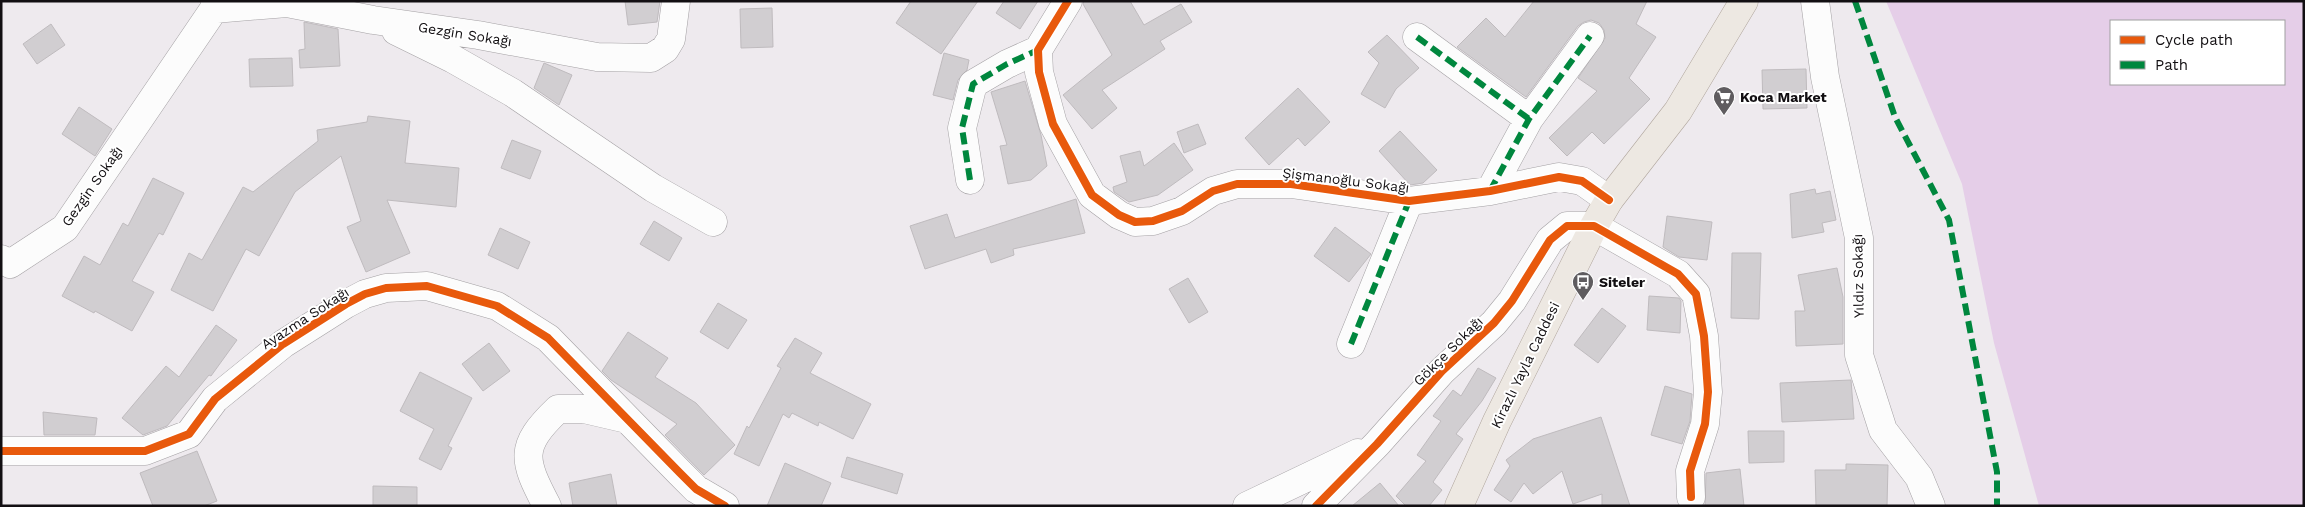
<svg xmlns="http://www.w3.org/2000/svg" width="2305" height="507" viewBox="0 0 2305 507" font-family="'Work Sans',sans-serif">
<rect width="100%" height="100%" fill="#eeeaee"/>
<!-- green -->
<path fill="#e5cee8" fill-rule="evenodd" d="M1886,1h418v505h-265l-45,-163 -32,-159zM2111,21h173v63h-173z"/>
<!-- building -->
<path fill="#d1ced1" stroke="#bfbbbe" d="M625,1h35l-3,21 -29,3z
M911,1h67l-37,53 -45,-31z
M1004,1h34l-18,28 -24,-16z
M1084,1h46l14,24 37,-21 11,18 -32,19 5,8 -63,41 15,18 -25,21 -29,-34 49,-40 -29,-51z
M1534,1h113l-11,23 20,13 -27,41 21,21 -46,45 -12,-12 -25,24 -18,-18 48,-47 -19,-13 27,-40 -1,-8 -5,-7 -8,-3 -7,2 -6,4 -52,71 -69,-50 29,-29 19,19z
M772,8l1,39 -32,1 -1,-39z
M304,22l34,7 2,37 -40,2 -1,-18 6,-1z
M51,24l14,21 -28,19 -14,-20z
M1387,35l32,33 -23,21 -11,19 -24,-14 18,-31 -11,-11z
M944,53l25,7 -2,10 -9,10 -5,20 -20,-5z
M292,58l1,28 -43,1 -1,-28z
M544,63l28,12 -13,30 -25,-17z
M1806,69l1,39 -44,1 -1,-39z
M1025,81l16,54 6,31 -16,14 -23,4 -8,-38 7,-1 -16,-53z
M1298,88l32,34 -25,24 -7,-8 -29,27 -24,-27z
M79,107l33,22 -17,27 -33,-22z
M368,116l42,5 -5,42 54,5 -3,39 -69,-7 23,53 -44,19 -19,-45 14,-6 -20,-65 -46,36 -36,64 -13,-7 -33,62 -42,-21 18,-37 13,7 41,-73 10,5 65,-51 -1,-11 50,-8z
M1198,124l8,20 -22,9 -7,-21z
M1400,131l37,39 -14,13 -13,2 -31,-34z
M512,140l29,11 -11,28 -29,-11z
M1174,143l19,27 -35,25 -29,7 -15,-10 -1,-5 14,-5 -7,-26 20,-5 4,15z
M153,178l31,15 -21,42 -4,-2 -27,48 22,11 -22,39 -37,-20 -1,2 -32,-17 22,-40 16,9 23,-42 5,3z
M1815,189l1,5 14,-3 6,29 -14,3 2,9 -32,6 -2,-44z
M1076,199l9,34 -72,16 1,6 -23,8 -5,-14 -61,20 -15,-43 37,-12 8,24z
M1667,216l45,6 -5,38 -28,-3 -16,-10z
M654,221l28,17 -13,23 -29,-17z
M1335,227l36,27 -22,28 -35,-26z
M500,228l30,14 -12,27 -30,-14z
M1732,253h29l-2,66 -28,-1z
M1837,268l6,29v47l-47,2 -1,-35h10l-7,-36z
M1188,278l20,34 -19,11 -20,-34z
M1649,296l30,2 2,3 -1,32 -33,-3z
M718,303l29,17 -19,29 -28,-17z
M1602,308l24,18 -28,37 -24,-18z
M216,325l21,15 -26,36 -2,-1 -42,51 -24,9 -21,-17 44,-52 13,11z
M628,332l40,26 -13,19 41,26 39,42 -31,30 -39,-40 12,-11 -66,-44 -9,-9z
M795,338l27,15 -12,20 61,31 -18,35 -34,-17 -1,4 -26,-13 -3,5 -6,-4 -24,52 -25,-12 13,-28 2,2 32,-60 -4,-2z
M489,343l21,28 -27,20 -21,-27z
M1478,368l18,10 -14,23 -26,33 7,5 -30,43 9,8 -13,16h-23l-10,-10 30,-35 -9,-6 24,-34 -8,-5 20,-26 8,6z
M420,372l52,26 -24,48 4,2 -11,22 -22,-11 15,-30 -34,-18z
M1851,380l3,39 -72,3 -2,-39z
M1665,386l27,8 -2,27 -8,23 -31,-9z
M43,412l54,6 -2,17h-51z
M1601,417l29,89h-28v-12l-29,10 -11,-33 -29,23 -9,-11 -13,19 -17,-12 16,-24 -4,-6 27,-21z
M1748,431h36v31l-35,1z
M197,451l20,50 -13,5h-51l-13,-33z
M847,457l56,17 -6,20 -56,-17z
M785,463l46,20 -10,23h-54z
M1846,464l42,1 -1,41h-71l-1,-36h31z
M1740,469l4,37h-39l1,-33z
M611,474l6,32h-44l-4,-23z
M1380,483l19,23h-47z
M373,486l44,1v19h-44z"/>
<g fill="none" stroke-linecap="round" stroke-linejoin="round">
<!-- minor casing -->
<g stroke="#a4a1a4" stroke-width="29">
<path id="minor" d="M1068,1l-30,49 1,22 14,52 39,71 27,20 16,7 18,-1 29,-10 31,-20 24,-7h54l118,17 81,-10 69,-14 23,4 27,19
M1815,1l10,76 34,161v117l24,75 36,47 12,29
M214,9l73,-6 86,17 105,15 119,22 54,1 14,-9 6,-10 5,-38
M396,31l57,28 60,34 140,95 60,34
M1417,37l112,82
M970,180l-8,-52 11,-44 34,-20 31,-14
M1490,191l39,-72 61,-83
M1,259l9,5 55,-36 149,-219 1,-8
M1351,344l58,-143
M1,451h144l44,-17 26,-35 68,-55 63,-40 19,-10 21,-6 41,-2 70,20 51,32 132,135 16,16 29,17
M547,506c-24,-46 -29,-59 11,-97h26l43,10
M1247,506l111,-53
M1316,506l61,-62 65,-73 52,-48 18,-22 38,-61 17,-14h27l84,48 18,20 8,42 4,56 -3,32 -15,47 1,26"/>
</g>
<!-- major casing -->
<g stroke="#afa59c" stroke-width="29">
<path id="major" d="M1459,506l38,-85 97,-195 15,-26 69,-89 66,-110"/>
</g>
<!-- minor -->
<use href="#minor" stroke="#fcfcfc" stroke-width="28"/>
<!-- major -->
<use href="#major" stroke="#ede8e2" stroke-width="28"/>
<!-- quiet -->
<path stroke="#00873e" stroke-width="6" stroke-dasharray="12 6" stroke-linecap="butt" d="M1855,1l40,116 54,103 48,252v34
M1417,37l112,82
M970,180l-8,-52 11,-44 34,-20 31,-14
M1490,191l39,-72 61,-83
M1351,344l58,-143"/>
<!-- cycleway casing -->
<g stroke="#fff" stroke-width="11">
<path id="cycleway" d="M1068,1l-30,49 1,22 14,52 39,71 27,20 16,7 18,-1 29,-10 31,-20 24,-7h54l118,17 81,-10 69,-14 23,4 27,19
M1,451h144l44,-17 26,-35 68,-55 63,-40 19,-10 21,-6 41,-2 70,20 51,32 132,135 16,16 29,17
M1316,506l61,-62 65,-73 52,-48 18,-22 38,-61 17,-14h27l84,48 18,20 8,42 4,56 -3,32 -15,47 1,26"/>
</g>
<!-- cycleway -->
<use href="#cycleway" stroke="#e8590c" stroke-width="8"/>
</g>
<!-- icons -->
<defs>
<g id="supermarket-pin" transform="scale(1.125)"><path d="M0 17L-7.5 6A9.5 9.5 0 1 1 7.5 6Z" fill="#5f5c5f" stroke="#fff"/><path d="M-6-5.5h2.5l.6 2H6L4.5 2H-2.5L-4.4-4H-6ZM-1.5 3.2a1.3 1.3 0 1 0 .1 0ZM3 3.2a1.3 1.3 0 1 0 .1 0Z" fill="#fff"/></g>
<g id="bus-pin" transform="scale(1.125)"><path d="M0 17L-7.5 6A9.5 9.5 0 1 1 7.5 6Z" fill="#5f5c5f" stroke="#fff"/><path d="M-5-6H5V4H4V6H2V4H-2V6H-4V4H-5ZM-3.5-4V0h7V-4ZM-3.5 1.2v1.5H-2V1.2ZM2 1.2v1.5H3.5V1.2Z" fill="#fff"/></g>
</defs>
<g fill-rule="evenodd">
<use href="#supermarket-pin" x="1724" y="97"/>
<use href="#bus-pin" x="1583" y="282"/>
</g>
<g text-anchor="middle" stroke-width="4" stroke-linejoin="round" paint-order="stroke">
<!-- street labels -->
<g font-size="14" fill="#120f12" stroke="#fff">
<text transform="translate(465 34) rotate(9)" y="5">Gezgin Sokağı</text>
<text transform="translate(1346 180) rotate(7)" y="5">Şişmanoğlu Sokağı</text>
<text transform="translate(92 186) rotate(-55)" y="5">Gezgin Sokağı</text>
<text transform="translate(1858 276) rotate(-91)" y="5">Yıldız Sokağı</text>
<text transform="translate(305 318) rotate(-33)" y="5">Ayazma Sokağı</text>
<text transform="translate(1448 351) rotate(-45)" y="5">Gökçe Sokağı</text>
<text transform="translate(1525 365) rotate(-64)" y="5">Kirazlı Yayla Caddesi</text>
</g>
<!-- poi labels -->
<g font-size="14" font-weight="bold" fill="#120f12" stroke="#fff" text-anchor="start">
<text x="1740" y="102">Koca Market</text>
<text x="1599" y="287">Siteler</text>
</g>
</g>
<!-- border -->
<rect width="2305" height="507" fill="none" stroke="#120f12" stroke-width="5"/>
<!-- legend -->
<rect x="2110" y="20" width="175" height="65" fill="#ffffff" stroke="#a09fa0"/>
<rect x="2120" y="36" width="25" height="8" fill="#e8590c" stroke="#a09fa0"/>
<text x="2155" y="45" font-size="15" fill="#120f12">Cycle path</text>
<rect x="2120" y="61" width="25" height="8" fill="#00873e" stroke="#a09fa0"/>
<text x="2155" y="70" font-size="15" fill="#120f12">Path</text>
</svg>
